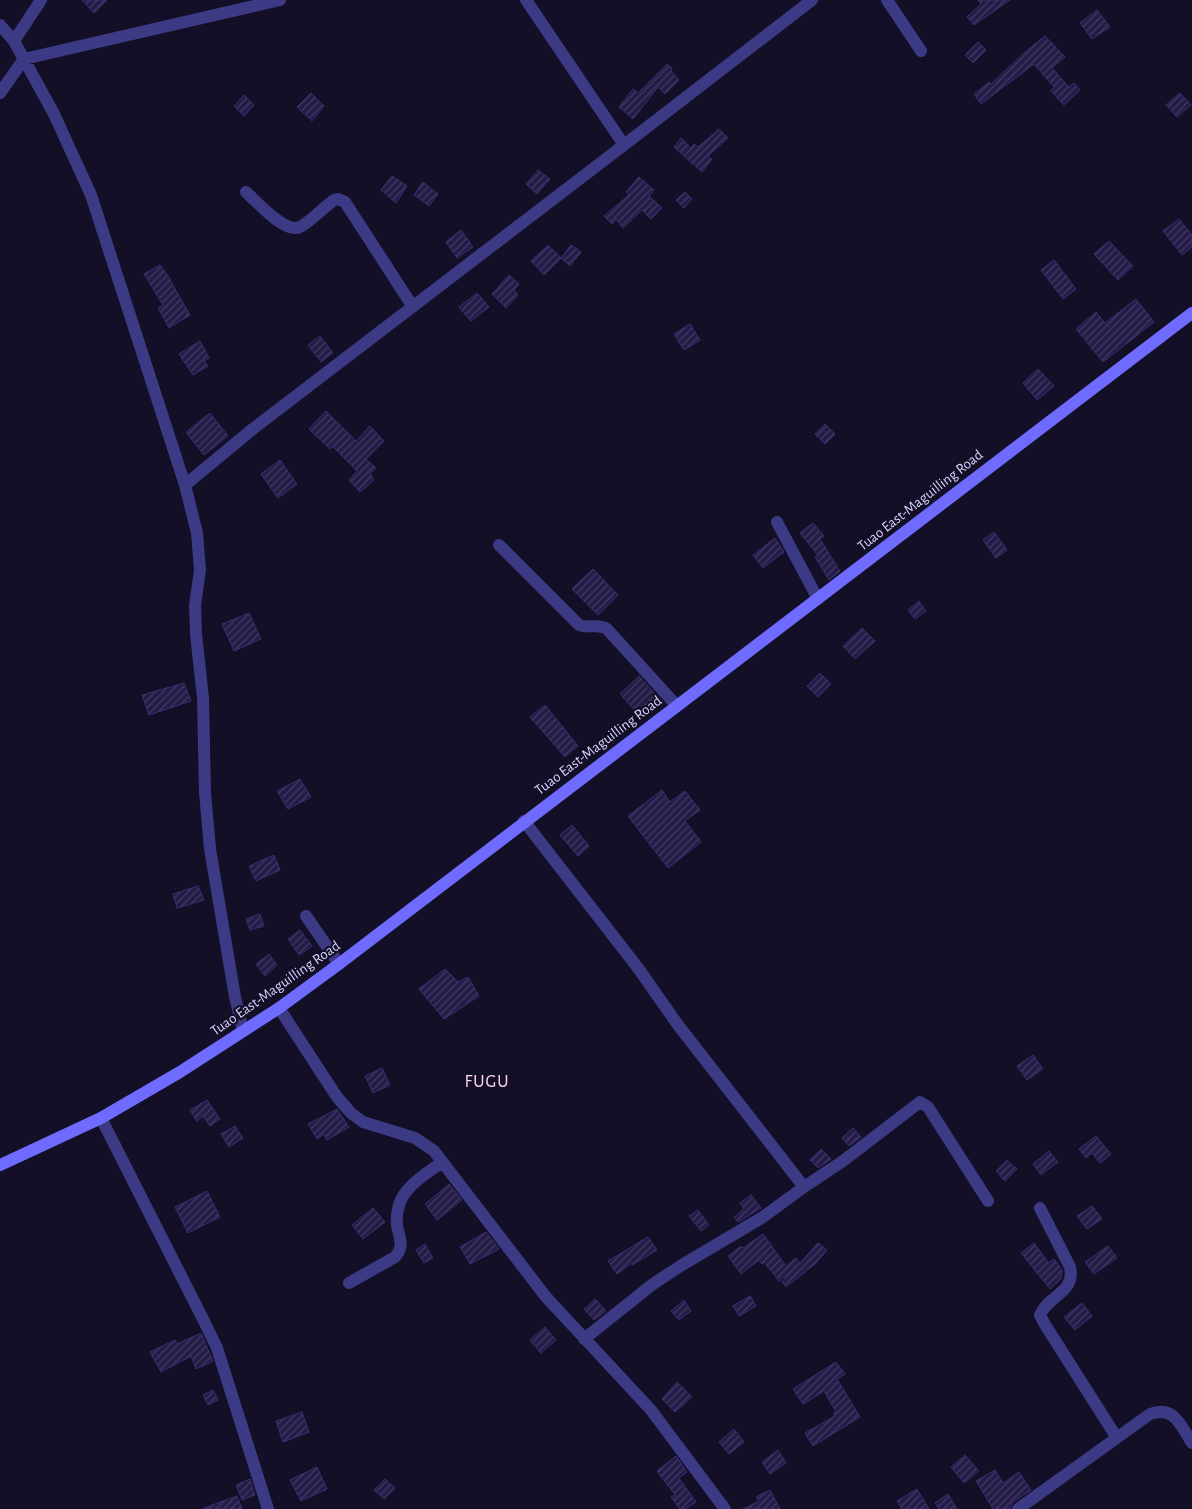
<svg xmlns="http://www.w3.org/2000/svg" width="1192" height="1509" viewBox="0 0 1192 1509" font-family="'Alegreya Sans',sans-serif">
<defs>
<pattern id="building-hatch" width="6" height="6" patternUnits="userSpaceOnUse" patternTransform="scale(1.25)"><rect width="6" height="6" fill="#241b47"/><path d="M-1 1l2-2M0 6l6-6M5 7l2-2" fill="none" stroke="#433b63"/></pattern>
</defs>
<rect width="100%" height="100%" fill="#130f26"/>
<!-- building -->
<path fill="url(#building-hatch)" stroke="#3b2d73" d="M82,0h25l-13,13z
M978,0h32l-36,25 -7,-8 14,-13z
M1097,10l13,17 -18,12 -12,-16z
M1045,36l20,21 -13,11 17,19 5,-4 6,7 -16,15 -13,-14 3,-4 -20,-23 -53,40 -7,-10 15,-12 2,2 33,-31z
M978,42l8,8 -13,13 -8,-8z
M667,64l5,4 -1,3 8,9 -14,14 -7,-7 -25,32 -14,-12 14,-18 5,4z
M311,93l13,13 -12,15 -15,-14z
M1180,93l11,12 -14,12 -11,-12z
M244,95l10,10 -10,11 -10,-10z
M719,129l9,9 -20,18 4,3 -10,13 -28,-25 7,-9 10,10 3,-4 4,3z
M538,170l12,9 -13,15 -11,-10z
M392,176l15,10 -11,17 -15,-13z
M639,177l15,13 -5,6 13,12 -11,11 -9,-9 -19,18 -7,-9 -4,5 -8,-8 25,-21 -3,-3z
M423,182l15,12 -9,12 -15,-11z
M685,192l7,7 -8,9 -8,-8z
M1179,219l13,16v12l-10,8 -19,-24z
M461,230l12,17 -16,11 -11,-16z
M1109,241l24,25 -15,14 -24,-26z
M548,245l13,13 -17,17 -13,-14z
M571,245l10,7 -11,14 -9,-8z
M1054,260l22,29 -13,10 -22,-29z
M160,265l11,15h-1l20,35 -21,13 -11,-20 5,-3 -19,-31z
M509,275l10,9 -5,6 4,5 -12,13 -14,-14z
M477,293l12,14 -18,14 -12,-14z
M1136,299l18,23 -51,40 -27,-33 20,-17 9,11z
M690,324l10,16 -16,10 -10,-16z
M320,336l13,17 -12,9 -13,-17z
M200,341l9,17 -5,3 4,5 -15,9 -14,-21z
M1038,369l16,17 -17,14 -14,-17z
M326,411l30,30 14,-15 14,15 -18,18 10,9 -6,5 4,7 -14,12 -11,-12 8,-9 -25,-25 -2,3 -21,-20z
M210,413l18,23 -24,19 -18,-23z
M825,424l10,10 -10,10 -10,-10z
M280,460l17,24 -19,14 -17,-24z
M813,523l11,13 -4,3 20,32 -11,9 -14,-23 3,-2 -18,-22z
M994,532l13,18 -11,8 -13,-18z
M775,538l9,14 -21,16 -10,-13z
M593,569l25,26 -20,20 -26,-26z
M919,601l7,10 -11,8 -7,-9z
M249,613l12,26 -27,12 -12,-27z
M862,628l13,13 -20,18 -12,-13z
M820,673l11,11 -13,13 -11,-11z
M639,676l23,26 -19,17 -23,-25z
M184,683l7,18 -42,14 -7,-20z
M545,705l33,41 -13,11 -35,-40z
M300,779l11,18 -23,12 -11,-18z
M662,790l8,12 15,-11 15,19 -15,11 16,21 -33,26 -40,-52z
M572,825l17,21 -11,10 -18,-21z
M274,855l6,15 -24,11 -7,-15z
M198,886l6,14 -27,8 -4,-14z
M260,914l4,12 -14,4 -4,-11z
M300,930l12,16 -13,9 -11,-16z
M269,954l8,11 -12,11 -9,-12z
M445,969l13,13 10,-5 11,19 -35,23 -25,-30z
M1033,1055l10,14 -16,11 -10,-14z
M382,1068l8,17 -17,8 -8,-17z
M207,1100l13,19 -10,7 -7,-10 -6,5 -7,-11z
M337,1109l12,18 -22,13 -3,-6 -7,5 -9,-15z
M235,1126l8,12 -14,9 -8,-13z
M853,1128l8,9 -12,9 -7,-8z
M1096,1136l15,18 -11,9 -8,-10 -6,5 -7,-9z
M821,1149l10,10 -13,9 -8,-8z
M1049,1151l9,11 -17,13 -8,-11z
M1007,1160l10,9 -12,12 -9,-10z
M449,1184l13,16 -25,20 -12,-16z
M207,1191l13,26 -32,16 -13,-26z
M751,1195l10,13 -23,14 -4,-5 10,-8 -4,-6z
M1092,1206l10,13 -15,10 -10,-13z
M373,1208l12,14 -22,17 -11,-14z
M698,1210l11,15 -8,6 -12,-15z
M486,1232l13,17 -29,15 -10,-17z
M763,1234l23,32 10,-8 4,5 18,-20 9,7 -12,14 -29,23 -4,-5 7,-9 -10,8 -15,-19 -2,2 -3,-4 -18,14 -13,-18 13,-10 2,2z
M648,1237l9,13 -25,15v-2l-15,11 -9,-13z
M1034,1243l15,20 5,-4 8,11 -1,9 -11,10 -29,-36z
M425,1244l8,14 -9,5 -8,-13z
M1108,1246l9,12 -23,16 -9,-12z
M750,1296l6,10 -17,10 -6,-10z
M595,1299l11,12 -12,9 -10,-11z
M684,1300l7,11 -12,9 -8,-9z
M1082,1303l10,13 -17,14 -11,-13z
M545,1327l11,13 -15,13 -11,-13z
M201,1333l12,28 -17,8 -5,-13 -30,16 -11,-20 25,-12 2,4z
M836,1362l9,12 -8,5 23,38 -47,29 -8,-13 30,-17 -2,-2 3,-2 -12,-21 -21,13 -10,-15z
M677,1382l15,15 -17,15 -13,-13z
M213,1390l5,10 -10,5 -5,-10z
M302,1412l7,20 -26,10 -7,-21z
M734,1429l10,13 -15,12 -10,-12z
M778,1450l8,13 -16,11 -8,-12z
M965,1455l14,16 -15,12 -13,-16z
M676,1456l11,16 -8,6 17,24 -11,7h-5l-9,-12 4,-2 -18,-24z
M317,1467l10,22 -26,12 -11,-21z
M995,1470l8,13 16,-11 12,18 -18,12 -3,7h-17l-17,-28z
M250,1479l5,16 -13,5 -6,-15z
M385,1479l10,9 -11,11 -10,-9z
M917,1489l12,20h-27l-5,-8z
M770,1490l10,19h-37l16,-8 -3,-4z
M948,1494l9,15h-18l-4,-6z
M237,1496l5,13h-38v-1z"/>
<g fill="none" stroke-linecap="round" stroke-linejoin="round">
<!-- street -->
<path stroke="#3d3a85" stroke-width="12" d="M526,0l98,145
M887,0l34,51
M0,25l14,16 40,73 37,81 94,290 12,48 3,37 -5,35 1,29 7,64 2,94 5,57 25,148 8,34
M14,41l27,-41
M0,93l24,-34 256,-59
M246,192c11,10 39,42 54,35 9,-4 24,-20 34,-27l4,-1 7,3 68,105
M185,485l69,-57 370,-283 188,-145
M777,522l41,77
M499,545l80,80c10,4 19,-2 28,4l70,77
M524,821l114,147 40,57 126,162 -41,30 -81,48 -29,19 -69,55
M306,916l33,48
M279,1008l58,89 14,16 12,9 52,16 19,13 112,146 105,113 74,99
M101,1118l104,205 12,25 51,161
M804,1187l39,-26 77,-59 8,5 60,94
M1040,1208l30,59c6,26 -22,28 -30,48l4,8 73,115
M349,1283l46,-26c10,-11 4,-19 2,-32 -1,-8 1,-20 5,-27 8,-15 27,-26 40,-36
M1018,1509l132,-95c24,-9 31,12 42,29"/>
<!-- secondary -->
<path stroke="#6f6bff" stroke-width="12" d="M0,1165l101,-47 79,-46 99,-64 60,-44 853,-651"/>
</g>
<g text-anchor="middle" stroke-width="4.5" stroke-linejoin="round" paint-order="stroke">
<!-- street labels -->
<g font-size="15" fill="#d9d4ff" stroke="#130f26">
<text transform="translate(920 500) rotate(-38)" y="5">Tuao East-Maguilling Road</text>
<text transform="translate(598 745) rotate(-37)" y="5">Tuao East-Maguilling Road</text>
<text transform="translate(275 988) rotate(-35)" y="5">Tuao East-Maguilling Road</text>
</g>
<!-- quarter labels -->
<g font-size="18" letter-spacing="1" fill="#ffd6f0" stroke="#130f26">
<text x="487" y="1087">FUGU</text>
</g>
</g>
</svg>
